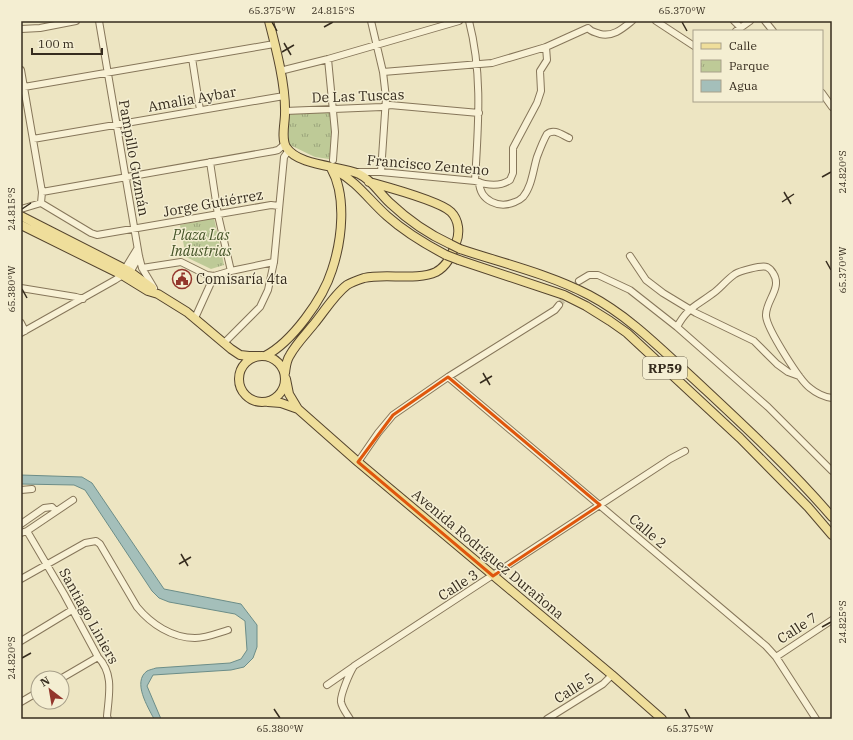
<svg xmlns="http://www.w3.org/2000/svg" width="853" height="740" viewBox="0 0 853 740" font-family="'IBM Plex Serif',serif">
<defs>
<pattern id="park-tufts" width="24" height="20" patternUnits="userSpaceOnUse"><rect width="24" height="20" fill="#beca97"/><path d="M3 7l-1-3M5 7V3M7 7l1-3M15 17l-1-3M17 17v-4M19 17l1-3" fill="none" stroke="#9ba47b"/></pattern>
</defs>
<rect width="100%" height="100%" fill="#ede5c2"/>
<!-- park -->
<path fill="url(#park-tufts)" d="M328,112l4,3 1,24 -4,20 -14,-2 -25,-12 -3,-6 1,-20 3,-6z
M214,218l10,47 -13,4 -25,-12 -6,-32z"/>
<!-- water -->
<path fill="#a4bfba" stroke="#6c8d88" d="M21,475l61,2 10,6 72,106 77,15 16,21v22l-4,11 -9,9 -13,3 -78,5 -6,11 14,33h-7c-6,-12 -22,-37 -7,-48 2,-1 6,-2 9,-3l74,-5 11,-4 6,-9 -2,-29 -10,-7 -66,-12 -10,-4 -7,-7 -67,-101 -11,-5 -53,-1z"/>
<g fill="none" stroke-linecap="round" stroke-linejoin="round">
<!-- minor-tunnel -->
<path stroke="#c8c0a1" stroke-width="6" stroke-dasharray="6 3" stroke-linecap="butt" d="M559,305l20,-24"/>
<!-- minor casing -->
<g stroke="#86765a" stroke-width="8">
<path id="minor" d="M99,21l40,235 3,12 12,20
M371,21l12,51 3,26 -5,74
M469,21c14,54 9,106 6,160
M656,21l38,25
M734,21l6,6
M765,21l8,10
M21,29l19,-1 36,-7
M736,31l14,-10
M192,58l8,52
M328,59l7,73 -2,28
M21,70l21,122
M280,71l48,-12 131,-38
M383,72l109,-9 54,-16 42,-19c3,4 7,4 12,6 13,3 22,-5 32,-13
M24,87l250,-43
M822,93l10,14
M285,111l97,-4 8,-2 89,8
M33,139l251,-43
M210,162l8,53 13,56
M354,172h27l94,9c11,4 25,6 35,-1l3,-7v-25l24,-45 4,-12 -1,-20 7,-11 -1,-13
M479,182c1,19 20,27 36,20 3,-1 5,-2 8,-5 9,-11 10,-27 14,-40 3,-8 6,-16 10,-23 7,-6 15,1 22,4
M41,203l50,30 6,2 174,-30 8,1
M21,209l20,-6 1,-11 232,-41 4,-1 7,-6
M630,256l16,24 17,13 33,20 58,28 23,23 11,8 11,4
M142,268l39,-6 26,13 7,1 17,-5 43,-9
M123,272l14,-23
M579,281l10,-6h9l32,15 47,37 91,80 64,64
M21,288l55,9 7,2
M195,318l19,-42
M21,323l4,8
M677,327c10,-19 19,-21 35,-33 8,-5 14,-14 23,-20 5,-3 26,-9 32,-7 2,1 5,4 6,6 10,15 -8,28 -7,43 1,13 34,65 44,72 6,5 15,9 22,10
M21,333l94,-53 17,-11 7,-13
M224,343l36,-36 8,-17 6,-28 10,-105 5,-7
M448,377l318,269 10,11 40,62
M358,462l20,-29 15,-18 55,-38 107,-67 4,-5
M21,490l11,-1
M21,524l23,-16 8,-1 4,4
M27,531l37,63 34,63c16,17 11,37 9,59l1,3
M21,533l6,-2 46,-31
M21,579l64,-36 11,-2 4,3 37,63c14,17 35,31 58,31 11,0 23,-5 33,-8
M21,641l51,-31
M776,657l56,-37
M62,678l36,-21
M327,685l26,-18
M21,702l17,-10
M350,719c-3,-5 -8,-11 -9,-17 -1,-7 9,-30 13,-36l316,-207 15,-8
M547,719l56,-35 9,-9"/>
</g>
<!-- major casing -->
<g stroke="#54442e" stroke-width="10">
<path id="major" d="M269,21c7,27 17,65 16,93 0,9 -4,24 1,33 13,20 54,18 73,27 13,6 21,20 31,29 18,17 38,31 60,41
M337,171c20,11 33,30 50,45 18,16 38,28 59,39
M21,216l108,55 23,17
M21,225l101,50 26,16 10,3 29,18 44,37 9,6 9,1h10
M460,249c42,14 89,25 129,46 40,21 72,54 106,85 47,44 95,88 137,137
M459,260l105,35 22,11 24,15 17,12 113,105 68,69 24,28
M239 379a23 23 0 1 1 46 0a23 23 0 1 1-46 0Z
M265,356c27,-14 58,-57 67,-86 10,-30 15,-74 -1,-102
M285,373c1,-7 1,-12 5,-18 6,-11 16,-21 24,-31 10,-12 20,-29 33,-39 5,-3 11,-5 17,-7 21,-5 53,3 72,-6 11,-6 16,-17 20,-29 4,-10 3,-23 -5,-31 -11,-11 -64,-25 -82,-30
M286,379l3,15 9,15 60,53 254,213 50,44
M268,402l13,1 17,6"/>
</g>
<!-- minor -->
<use href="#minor" stroke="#f8f1d5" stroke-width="6"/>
<!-- major -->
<use href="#major" stroke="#efde9b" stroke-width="8"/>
<!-- major-bridge casing -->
<g stroke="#54442e" stroke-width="10" stroke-linecap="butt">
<path id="major-bridge" d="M450,244l10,5
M446,255l13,5"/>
</g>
<!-- major-bridge -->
<use href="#major-bridge" stroke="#efde9b" stroke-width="8"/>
</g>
<!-- marked area -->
<path fill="none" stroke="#df570d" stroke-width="3" stroke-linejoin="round" d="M448,377l152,128 -107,71 -135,-114 35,-47z"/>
<!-- ticks -->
<path fill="none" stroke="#362c1e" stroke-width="1.5" d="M272,22l5,9M682,22l5,9M324,27l9,-5M284,43l7,12M282,52l12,-7M822,177l9,-5M784,192l7,12M782,202l12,-8M22,209l9,-6M826,261l5,9M22,289l5,9M483,373l7,12M480,383l12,-7M181,554l7,12M179,564l12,-7M822,627l9,-5M22,658l9,-5M274,709l6,9M685,709l5,9"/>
<!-- icons -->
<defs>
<g id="civic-ring" transform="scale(1)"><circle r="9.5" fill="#f4eed2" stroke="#93362c" stroke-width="1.5"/><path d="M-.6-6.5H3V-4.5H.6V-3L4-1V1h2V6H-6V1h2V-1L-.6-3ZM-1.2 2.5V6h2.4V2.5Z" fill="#93362c"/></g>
</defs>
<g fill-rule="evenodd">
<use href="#civic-ring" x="182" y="279"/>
</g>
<g text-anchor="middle" stroke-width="3" stroke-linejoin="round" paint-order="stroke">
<!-- shield labels -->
<rect fill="#f4eed2" stroke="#6f6654" stroke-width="1" x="643" y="357" width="44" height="22" rx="3"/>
<g font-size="13" font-weight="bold" fill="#362c1e">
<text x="665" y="373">RP59</text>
</g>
<!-- street labels -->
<g font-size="14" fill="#362c1e" stroke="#f4eed2">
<text transform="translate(358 96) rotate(-2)" y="5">De Las Tuscas</text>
<text transform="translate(192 99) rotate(-10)" y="5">Amalia Aybar</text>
<text transform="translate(134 158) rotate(80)" y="5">Pampillo Guzmán</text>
<text transform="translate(428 165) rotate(5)" y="5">Francisco Zenteno</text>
<text transform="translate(213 203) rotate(-10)" y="5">Jorge Gutiérrez</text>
<text transform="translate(648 531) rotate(41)" y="5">Calle 2</text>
<text transform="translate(488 554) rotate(40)" y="5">Avenida Rodríguez Durañona</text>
<text transform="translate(458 585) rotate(-33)" y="5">Calle 3</text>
<text transform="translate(89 616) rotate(61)" y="5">Santiago Liniers</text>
<text transform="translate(797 628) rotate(-33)" y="5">Calle 7</text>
<text transform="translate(574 688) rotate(-32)" y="5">Calle 5</text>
</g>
<!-- park labels -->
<g font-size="14" font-style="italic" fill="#425225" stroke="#f4eed2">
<text x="201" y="240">Plaza Las<tspan x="201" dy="16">Industrias</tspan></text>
</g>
<!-- poi labels -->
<g font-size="14" fill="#362c1e" stroke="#f4eed2" text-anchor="start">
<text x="196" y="284">Comisaría 4ta</text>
</g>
</g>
<!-- border -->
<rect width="853" height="740" fill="none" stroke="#f4eed2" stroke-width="44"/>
<!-- legend -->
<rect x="693" y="30" width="130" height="72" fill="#f4eed2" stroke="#a8a08a"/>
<rect x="701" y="43" width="20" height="6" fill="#efde9b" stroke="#a8a08a"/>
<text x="729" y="50" font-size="12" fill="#362c1e">Calle</text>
<rect x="701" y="60" width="20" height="12" fill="url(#park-tufts)" stroke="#a8a08a"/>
<text x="729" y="70" font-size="12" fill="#362c1e">Parque</text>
<rect x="701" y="80" width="20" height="12" fill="#a4bfba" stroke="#a8a08a"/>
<text x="729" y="90" font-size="12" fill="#362c1e">Agua</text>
<!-- north arrow -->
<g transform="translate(50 690) rotate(329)"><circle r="19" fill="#f4eed2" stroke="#a8a08a"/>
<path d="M0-3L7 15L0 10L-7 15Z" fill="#93362c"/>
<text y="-6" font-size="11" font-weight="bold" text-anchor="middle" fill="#362c1e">N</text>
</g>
<!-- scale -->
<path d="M32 48v6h70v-6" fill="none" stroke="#362c1e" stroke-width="2"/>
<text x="38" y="48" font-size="12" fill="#362c1e" stroke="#f4eed2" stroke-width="3" paint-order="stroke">100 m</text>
<rect x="22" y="22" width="809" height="696" fill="none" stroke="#362c1e" stroke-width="1.5"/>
<g font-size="10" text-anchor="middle" fill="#362c1e">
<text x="272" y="14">65.375°W</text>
<text x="333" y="14">24.815°S</text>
<text x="682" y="14">65.370°W</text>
<text transform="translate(842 172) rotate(-90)" y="4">24.820°S</text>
<text transform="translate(11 209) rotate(-90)" y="4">24.815°S</text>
<text transform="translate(842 270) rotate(-90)" y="4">65.370°W</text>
<text transform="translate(11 289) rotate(-90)" y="4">65.380°W</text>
<text transform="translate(842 622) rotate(-90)" y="4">24.825°S</text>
<text transform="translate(11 658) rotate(-90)" y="4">24.820°S</text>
<text x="280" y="732">65.380°W</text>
<text x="690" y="732">65.375°W</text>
</g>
</svg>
